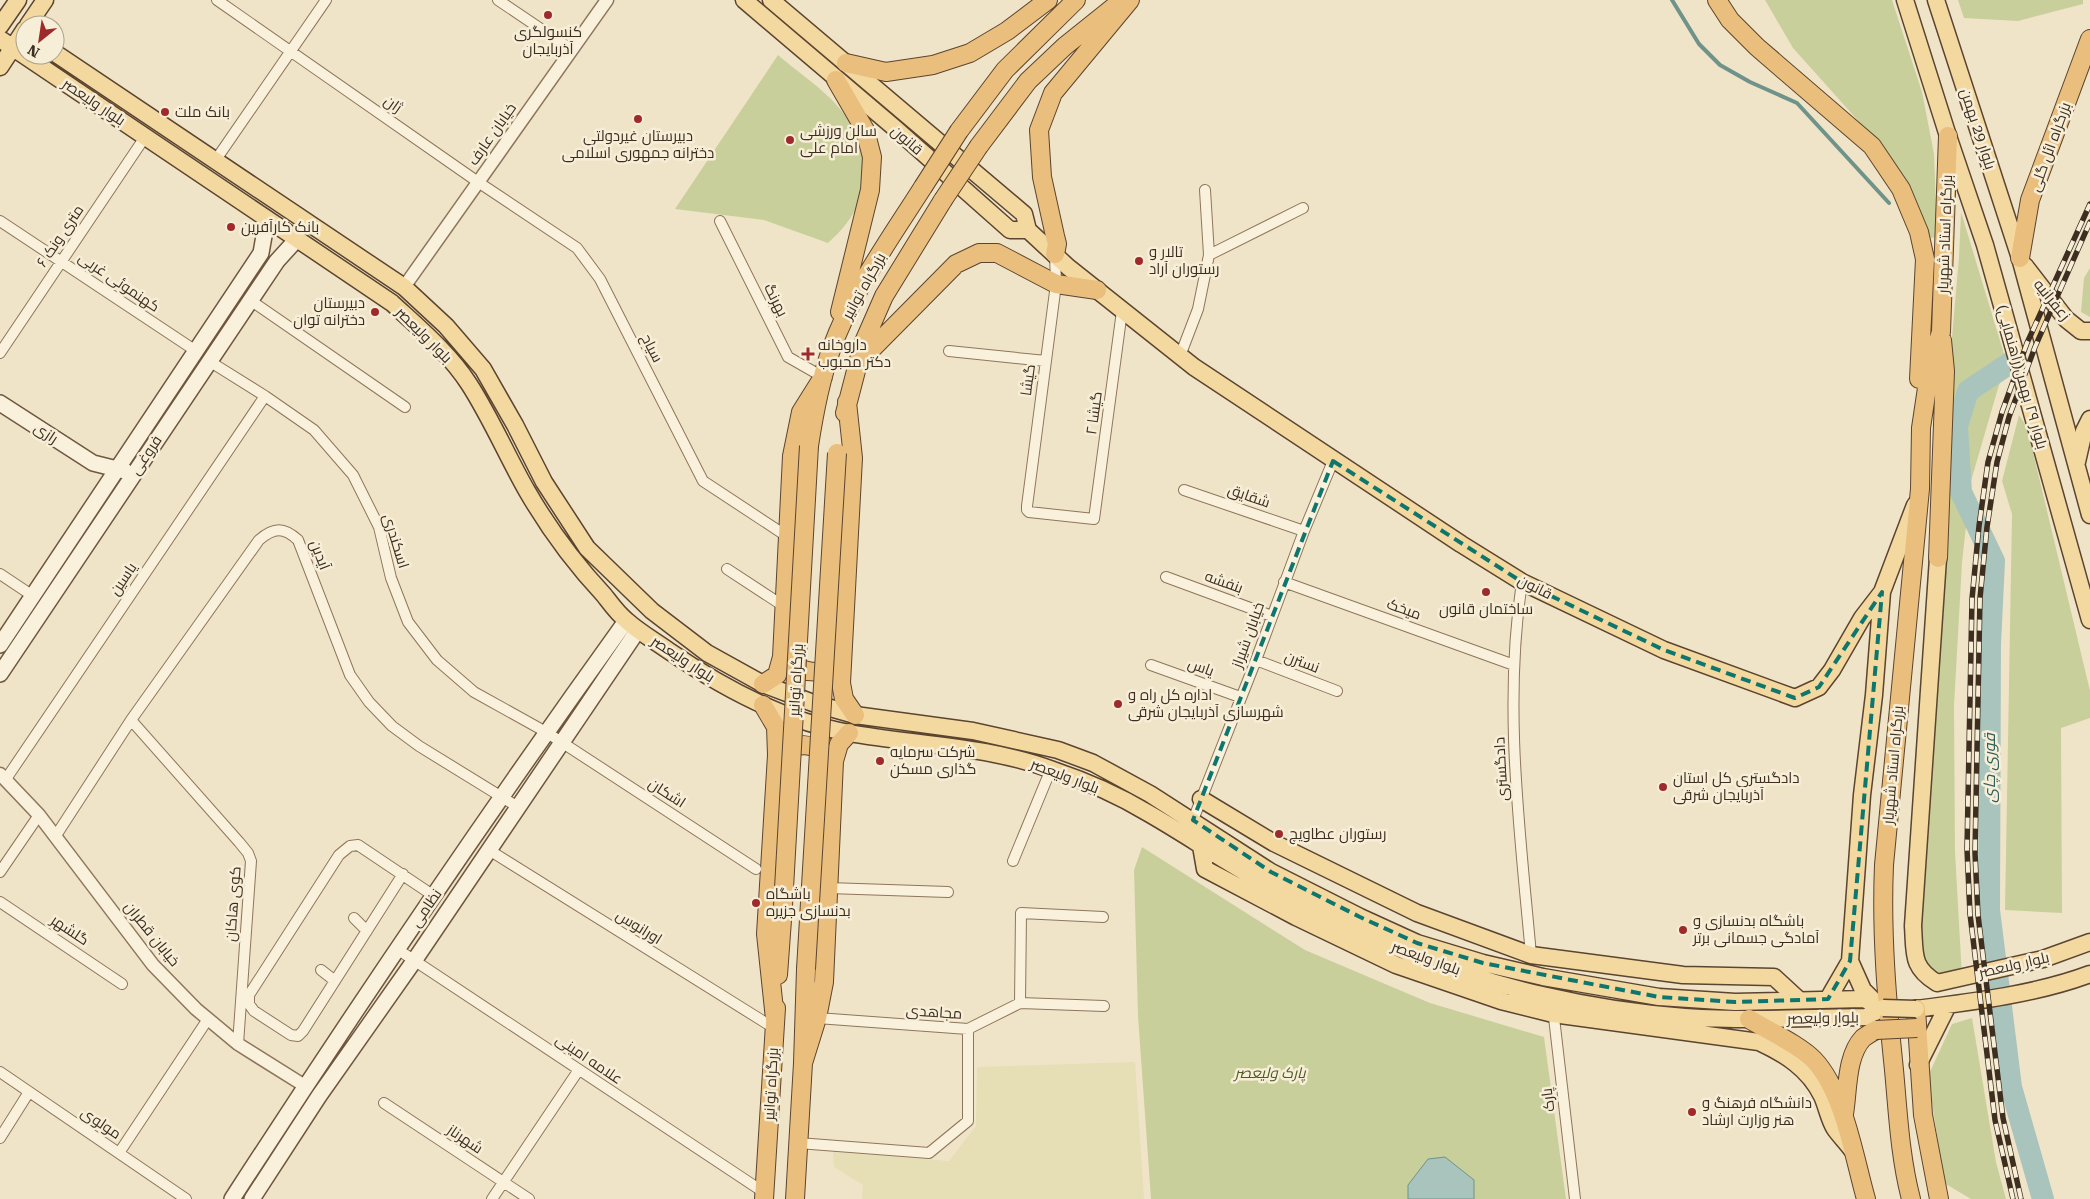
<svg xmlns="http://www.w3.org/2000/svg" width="2090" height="1199" viewBox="0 0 2090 1199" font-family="'Roboto Serif',Cairo,serif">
<rect width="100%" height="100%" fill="#f0e4c8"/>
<!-- farmland -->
<path fill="#e6deb5" d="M1135,1062l9,137h-282l1,-14 -29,-18 -1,-15 116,9 27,-35 1,-59z"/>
<!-- green -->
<path fill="#c9cf9b" d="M1765,0h127l30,92 12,62 3,83 -7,1 -21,-50 -30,-44 -86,-96z
M1958,0h125v4l-65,17 -54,-3z
M778,55c17,15 37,28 53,44 34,34 47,84 15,125 -5,7 -12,13 -18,19l-64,-23 -89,-11z
M1961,212l47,155 -9,18 -28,96 -9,82 -8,143 1,146 7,125 -21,1 -19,-19 -3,-22 29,-554 11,-126z
M2090,268v49l-9,-5 3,-34z
M2019,415l8,12 63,264v27l-29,10 1,185 -57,-3 7,-396 -10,-33z
M1142,847l163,103 125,53 114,34 22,162h-415l-13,-183 -4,-146z
M1972,1018l24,144 10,37h-35l-27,-16 -16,-107 24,-52z"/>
<!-- water -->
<path fill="#a9c4bc" stroke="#6f938a" d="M1445,1157l29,23v19h-66v-14l20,-26z"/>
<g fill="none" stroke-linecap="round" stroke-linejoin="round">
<!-- stream -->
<path stroke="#6f938a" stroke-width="4" d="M1672,0l27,44 21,21 30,17 47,21 92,100"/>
<!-- river -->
<path stroke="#a9c4bc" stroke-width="22" d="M2010,363l-42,28 -11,35 4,66 33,69 -4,83 -1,266 22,177 32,112"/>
<!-- minor casing -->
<g stroke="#8d765c" stroke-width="12">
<path id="minor" d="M217,0l261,182 99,66 23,31 103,202 85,56
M498,0l74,50
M215,161l111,-161
M1205,190l4,65 94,-47
M0,221l196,130
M720,221l68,136 35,20
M1055,254l1,30 -29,222v4l2,2 65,7 28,-208
M250,300l155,107
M949,351l97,10
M0,353l145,-216
M1180,356l18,-47 11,-54
M209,361l56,35 49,34 39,45 26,52 12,51 17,44 29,38 37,32 72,40 210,137
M1184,490l120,41
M727,569l58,38
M0,574l33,22
M1166,577l106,39
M1284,582l230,83
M1522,582c-19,124 -2,249 9,373
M1256,660l81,31
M1151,665l89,32
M131,720l108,122 9,11 3,8 -13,183
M6,779l259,-383
M1193,820l63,-160 48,-129 29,-70
M55,837l76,-117 128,-180c15,-13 25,-13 39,0l52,135 19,27 23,24 27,20 99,61
M489,850l285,178
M1013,861l38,-92
M0,872l39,-57
M403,874l-100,157 -5,5 -7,-1 -37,-24 -5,-7v-9l90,-140 11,-9 8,-1 76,51
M828,888l120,4
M0,902l122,82
M354,918l13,13
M397,949l368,244
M321,970l14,11
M1020,1003l1,-90 82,4
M1553,1009l22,190
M817,1018l151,11 52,-26 84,3
M0,1072l186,127
M384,1103l145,96
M0,1138l29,-46
M798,1143l131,10 39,-32v-92
M119,1153l89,-134
M492,1199l86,-128"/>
</g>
<!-- tertiary casing -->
<g stroke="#8d765c" stroke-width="15">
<path id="tertiary" d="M404,287l203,-287
M0,774l39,41 114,150 43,44 42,35 67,42"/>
</g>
<!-- secondary casing -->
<g stroke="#6f573f" stroke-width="18">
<path id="secondary" d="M0,403l93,60 32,8
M0,645l261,-392 6,-34
M0,674l277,-413 20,-22
M232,1199c127,-196 258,-389 394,-578
M252,1199l67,-103 95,-135 224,-331"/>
</g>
<!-- primary casing -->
<g stroke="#5b4430" stroke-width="19">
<path id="primary" d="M744,0l152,129 114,101h18
M771,0l253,214 4,16 40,37 126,100 267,177 61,38 142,68 131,48 24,-11 13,-17 30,-52 20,-26
M1905,0l43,136 37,109 105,375
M1936,0l84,258 70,257
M28,25l17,-25
M0,26l18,-26
M0,39l392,264c27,25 57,50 77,81 22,34 38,72 58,107 22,38 47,72 77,104 7,9 14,19 23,26 12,11 28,20 42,30 54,37 115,70 180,82 68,12 139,13 204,37 33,11 65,25 95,43 42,24 83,53 126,75 44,23 88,45 133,64 87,36 184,58 278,65 60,4 121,1 181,0l17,-9
M55,53l349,234 42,39 37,43 32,56 29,57 43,66 65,63 55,42 56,31 50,19 42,12 118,16 85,19 35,13 57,31 121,78 89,45 57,26 66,20 60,14 116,20 76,5 129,-3 19,9
M0,67l25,-38
M2025,266l41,53 15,12h9
M2077,462l7,-31 6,-12
M1938,558l-25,368c2,28 -2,41 24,57l106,-24 47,-17
M1201,799l73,44 143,70 114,42 152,20 91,2 25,23
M1201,846l4,23 91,48 100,48 105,36 52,13 206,28c26,12 50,27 63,54 5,11 7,24 13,33 5,7 12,14 17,21
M1850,961l13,29 14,14
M1828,999l22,-38 12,-166 12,-100 8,-103 33,-87
M1916,1009c56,-7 121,-15 174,-35
M1918,1065l30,-60"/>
</g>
<!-- trunk casing -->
<g stroke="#5b4430" stroke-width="20">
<path id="trunk" d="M1717,0l13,20 27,27 115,99 29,43 18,43 6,27 -6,120
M846,63l40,9 47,-7 37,-12 37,-22 41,-31
M836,80l29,50 7,27 -2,33 -30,122
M959,131l46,-61 71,-70
M979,146l49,-65 37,-35 50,-40
M1055,254l2,-10 -2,-8 -13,-59 -3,-47 14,-37 77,-93
M2020,258l10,-58 60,-161
M857,364l99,-100 23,-11h18l59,31 41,6
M847,402l6,56 -12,225 3,16 11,16
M845,413l18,-69 21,-48 59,-96
M809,446c5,-33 11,-65 22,-96 21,-59 59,-111 92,-163
M1938,558l7,-187 -3,-31
M784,659c17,14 34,17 54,6
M763,684l14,-9 5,-18 10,-201 9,-44 22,-35
M763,705l13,22 1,28 -11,179 9,85
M779,754c18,-12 35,-12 51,3
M778,975l5,-69
M1916,1009l7,106 16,84
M1749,1019c18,11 51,26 65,41 30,32 40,97 52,139
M803,1063l14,-45 7,-36 10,-221 5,-17 10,-11
M1844,1114c4,-24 2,-58 19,-76 4,-3 9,-6 13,-8
M764,1199l12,-191
M795,1199l8,-136 3,-94
M1911,1199c-11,-42 -13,-86 -17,-129 -7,-68 -13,-136 -10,-205l36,-376 1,-61 9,-60 11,-36 7,-196"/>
</g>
<!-- minor -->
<use href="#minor" stroke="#faf1dc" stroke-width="10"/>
<!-- tertiary -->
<use href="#tertiary" stroke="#faf1dc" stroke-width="12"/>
<!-- secondary -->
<use href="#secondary" stroke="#faf1dc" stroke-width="15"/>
<!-- primary -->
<use href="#primary" stroke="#f3d9a0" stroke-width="16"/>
<!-- trunk -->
<use href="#trunk" stroke="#eabe7c" stroke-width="18"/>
<!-- rail casing -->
<g stroke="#3d2e20" stroke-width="5.5">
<path id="rail" d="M2013,1199l-18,-79 -25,-206 -3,-65 5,-250 7,-73 9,-64 14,-50 25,-69 63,-139
M2021,1199l-18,-81 -25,-203 -3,-62 5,-255 7,-71 10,-65 12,-45 26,-70 55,-125"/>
</g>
<!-- rail -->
<use href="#rail" stroke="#f7eed8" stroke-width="4" stroke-dasharray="11" stroke-linecap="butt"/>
<!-- primary-bridge casing -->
<g stroke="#5b4430" stroke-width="19" stroke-linecap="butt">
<path id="primary-bridge" d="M1883,1008l33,1"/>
</g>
<!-- trunk-bridge casing -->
<g stroke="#5b4430" stroke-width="20" stroke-linecap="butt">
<path id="trunk-bridge" d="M923,187l36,-56
M943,200l36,-54
M783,906l26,-460
M806,969l31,-516
M1876,1030l41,-2"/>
</g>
<!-- primary-bridge -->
<use href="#primary-bridge" stroke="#f3d9a0" stroke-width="16"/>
<!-- trunk-bridge -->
<use href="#trunk-bridge" stroke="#eabe7c" stroke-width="18"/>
</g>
<!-- marked area -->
<path fill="none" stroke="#0f766e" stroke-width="4" stroke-dasharray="10 6" stroke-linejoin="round" d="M1333,461l189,121 142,68 131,48 24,-11 63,-95 -32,369 -22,38 -93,3 -76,-5 -176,-34 -66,-20 -57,-26 -89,-45 -78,-52z"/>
<!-- markers -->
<g fill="#9e2a2b" stroke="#f7eed8" stroke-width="2">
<circle cx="548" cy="15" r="5"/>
<circle cx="165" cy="112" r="5"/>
<circle cx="638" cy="119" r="5"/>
<circle cx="790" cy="140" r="5"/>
<circle cx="231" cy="227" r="5"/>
<circle cx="1139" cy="261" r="5"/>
<circle cx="375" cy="312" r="5"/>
<path d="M805.5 346.5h5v5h5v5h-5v5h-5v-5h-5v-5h5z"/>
<circle cx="1486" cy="592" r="5"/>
<circle cx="1118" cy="704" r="5"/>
<circle cx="880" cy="761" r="5"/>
<circle cx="1663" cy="787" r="5"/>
<circle cx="1279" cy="834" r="5"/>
<circle cx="756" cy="903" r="5"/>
<circle cx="1683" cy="930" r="5"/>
<circle cx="1692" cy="1112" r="5"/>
</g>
<g text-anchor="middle" stroke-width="5" stroke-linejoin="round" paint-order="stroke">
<!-- poi labels -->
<g font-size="15" fill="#3d2e20" stroke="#f7eed8" text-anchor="start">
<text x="548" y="37" text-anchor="middle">کنسولگری<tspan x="548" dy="17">آذربایجان</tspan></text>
<text x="175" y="117">بانک ملت</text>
<text x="800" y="136">سالن ورزشی<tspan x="800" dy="17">امام علی</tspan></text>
<text x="638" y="141" text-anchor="middle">دبیرستان غیردولتی<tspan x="638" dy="17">دخترانه جمهوری اسلامی</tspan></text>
<text x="241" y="232">بانک کارآفرین</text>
<text x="1149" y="257">تالار و<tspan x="1149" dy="17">رستوران آراد</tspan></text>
<text x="365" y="308" text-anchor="end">دبیرستان<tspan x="365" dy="17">دخترانه توان</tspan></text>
<text x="818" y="350">داروخانه<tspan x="818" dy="17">دکتر محبوب</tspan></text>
<text x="1486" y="614" text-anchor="middle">ساختمان قانون</text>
<text x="1128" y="700">اداره کل راه و<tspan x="1128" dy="17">شهرسازی آذربایجان شرقی</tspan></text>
<text x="890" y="757">شرکت سرمایه<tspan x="890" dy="17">گذاری مسکن</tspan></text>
<text x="1673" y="783">دادگستری کل استان<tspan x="1673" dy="17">آذربایجان شرقی</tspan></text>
<text x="1289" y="839">رستوران عطاویچ</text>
<text x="766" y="899">باشگاه<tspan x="766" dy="17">بدنسازی جزیره</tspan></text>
<text x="1693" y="926">باشگاه بدنسازی و<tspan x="1693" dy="17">آمادگی جسمانی برتر</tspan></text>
<text x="1702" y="1108">دانشگاه فرهنگ و<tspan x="1702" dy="17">هنر وزارت ارشاد</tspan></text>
</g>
<!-- street labels -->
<g font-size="15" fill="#3d2e20" stroke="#f7eed8">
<text transform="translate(94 102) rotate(34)" y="5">بلوار ولیعصر</text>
<text transform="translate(393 104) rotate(35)" y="5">ژان</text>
<text transform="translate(1978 129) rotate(72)" y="5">بلوار 29 بهمن</text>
<text transform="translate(492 134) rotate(-55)" y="5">خیابان عارف</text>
<text transform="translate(907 140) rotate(41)" y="5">قانون</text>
<text transform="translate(2050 147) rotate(-70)" y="5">بزرگراه ائل گلی</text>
<text transform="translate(1945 234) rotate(-88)" y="5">بزرگراه استاد شهریار</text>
<text transform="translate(60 236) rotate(-56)" y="5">۶ متری ونک</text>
<text transform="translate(119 282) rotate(34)" y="5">کهنموئی غربی</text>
<text transform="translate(864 286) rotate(-61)" y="5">بزرگراه توانیر</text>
<text transform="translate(776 300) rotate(63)" y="5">بهرنگ</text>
<text transform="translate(2052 300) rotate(51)" y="5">زعفرانیه</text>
<text transform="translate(424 335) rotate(45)" y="5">بلوار ولیعصر</text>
<text transform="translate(652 348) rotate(63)" y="5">سیاح</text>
<text transform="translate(2022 377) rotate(74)" y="5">بلوار ٢٩ بهمن(راهنمایی)</text>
<text transform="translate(1028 380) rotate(-82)" y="5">گیشا</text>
<text transform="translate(1094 413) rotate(-82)" y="5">گیشا ۲</text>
<text transform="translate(46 433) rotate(33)" y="5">رازی</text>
<text transform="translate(146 455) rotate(-56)" y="5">فروغى</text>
<text transform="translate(1249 496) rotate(19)" y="5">شقایق</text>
<text transform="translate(396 541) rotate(73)" y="5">اسکندری</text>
<text transform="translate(320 555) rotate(69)" y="5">آیدین</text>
<text transform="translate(123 579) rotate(-56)" y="5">یاسین</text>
<text transform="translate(1224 582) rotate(20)" y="5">بنفشه</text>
<text transform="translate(1535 587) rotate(27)" y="5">قانون</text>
<text transform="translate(1404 609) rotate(20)" y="5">میخک</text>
<text transform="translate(1248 635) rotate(-70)" y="5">خیابان شیراز</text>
<text transform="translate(683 659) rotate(33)" y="5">بلوار ولیعصر</text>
<text transform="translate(1302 662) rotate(21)" y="5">نسترن</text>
<text transform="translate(1201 667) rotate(20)" y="5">یاس</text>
<text transform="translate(796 680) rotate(-87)" y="5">بزرگراه توانیر</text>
<text transform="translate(1893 765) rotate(-85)" y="5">بزرگراه استاد شهریار</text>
<text transform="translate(1501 769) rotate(-93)" y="5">دادگستری</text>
<text transform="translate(1065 776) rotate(21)" y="5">بلوار ولیعصر</text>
<text transform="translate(667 793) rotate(33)" y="5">اشکان</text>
<text transform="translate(233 904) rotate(-86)" y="5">کوی هاکان</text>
<text transform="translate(426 908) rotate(-55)" y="5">نظامی</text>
<text transform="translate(639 927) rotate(32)" y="5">اورانوس</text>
<text transform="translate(70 930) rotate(34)" y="5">گلشهر</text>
<text transform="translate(152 934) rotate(51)" y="5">خیابان قطران</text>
<text transform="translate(1426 958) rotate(20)" y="5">بلوار ولیعصر</text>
<text transform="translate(2014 965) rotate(-13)" y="5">بلوار ولىعصر</text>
<text transform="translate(934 1012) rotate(4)" y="5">مجاهدی</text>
<text transform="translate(1823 1018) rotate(-1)" y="5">بلوار ولیعصر</text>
<text transform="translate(589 1059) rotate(34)" y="5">علامه امینی</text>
<text transform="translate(771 1084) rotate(-87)" y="5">بزرگراه توانیر</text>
<text transform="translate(1548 1100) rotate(-97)" y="5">پارک</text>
<text transform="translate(101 1123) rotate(34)" y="5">مولوی</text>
<text transform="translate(465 1139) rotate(34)" y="5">شهرناز</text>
</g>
<!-- park labels -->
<g font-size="15" font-style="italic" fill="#4d5a26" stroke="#f7eed8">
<text x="1270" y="1078">پارک ولیعصر</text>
</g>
<!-- water labels -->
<g font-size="16" font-style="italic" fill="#2f5d5a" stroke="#f7eed8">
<text transform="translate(1989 768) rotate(-90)" y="6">قوری چای</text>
</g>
</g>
<!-- north arrow -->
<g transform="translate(40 40) rotate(210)"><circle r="24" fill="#f7eed8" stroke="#ada18e"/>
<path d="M0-4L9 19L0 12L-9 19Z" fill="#9e2a2b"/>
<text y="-8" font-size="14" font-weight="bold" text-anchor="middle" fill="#3d2e20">N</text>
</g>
</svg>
